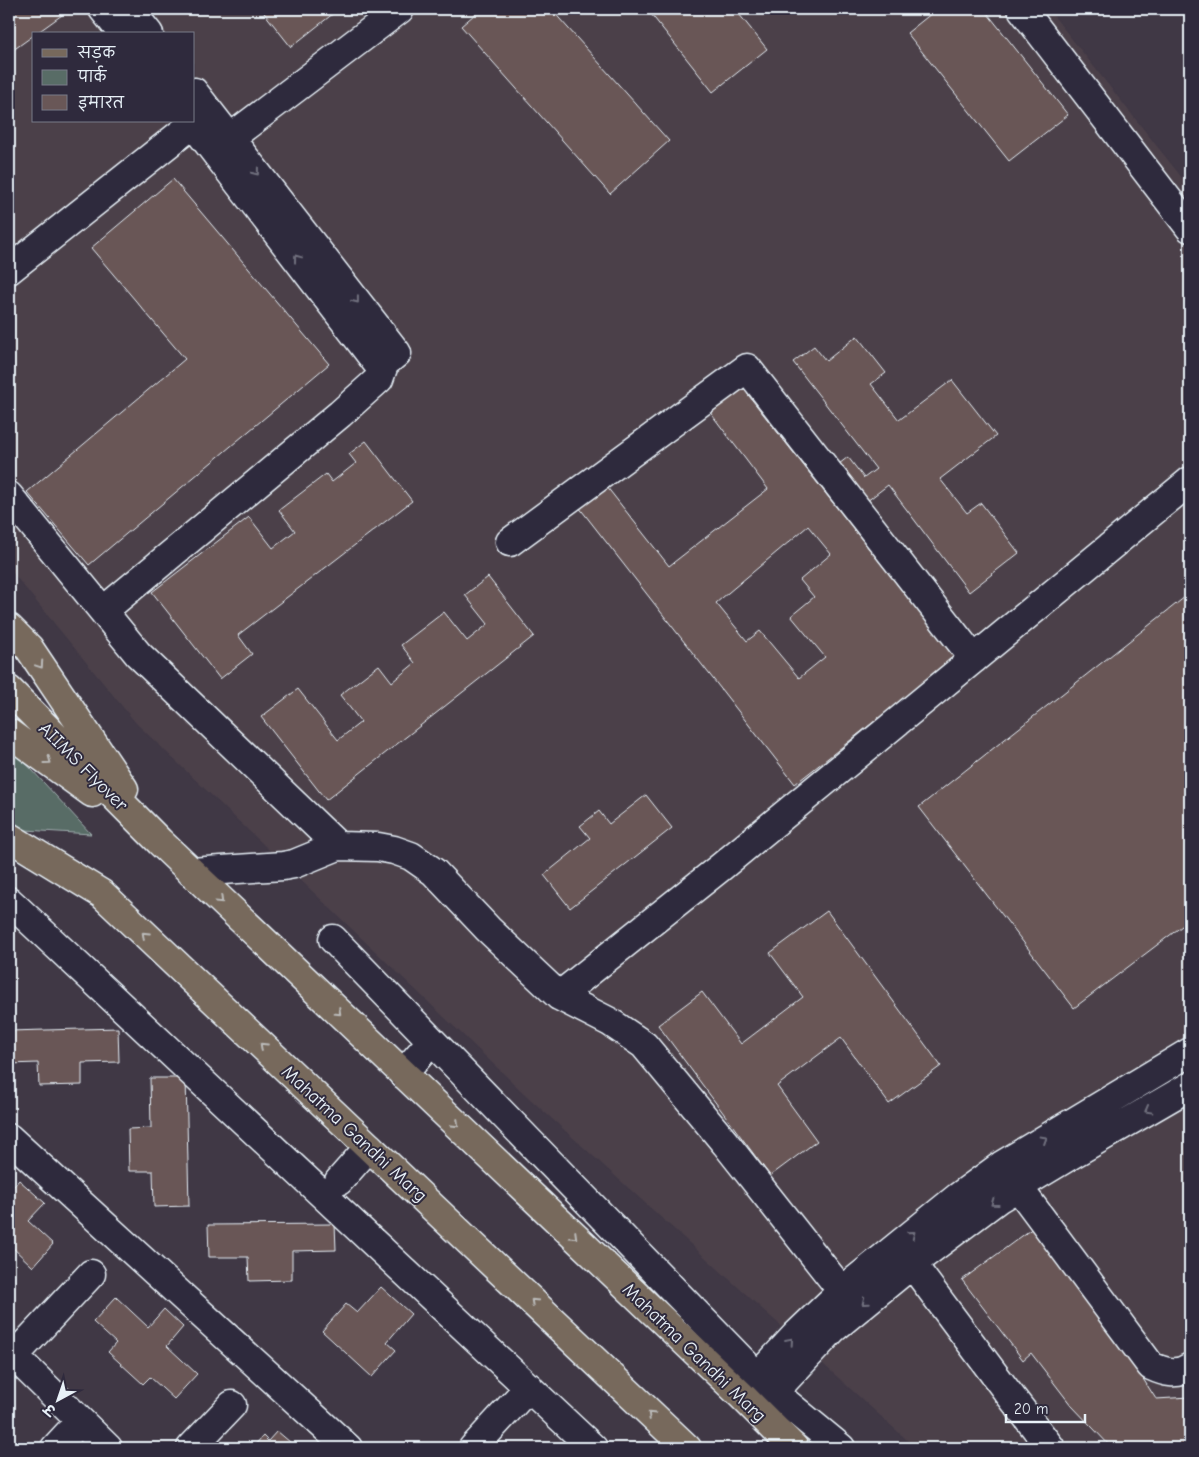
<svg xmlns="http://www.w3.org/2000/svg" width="1199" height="1457" viewBox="0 0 1199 1457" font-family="'Comic Neue','Playpen Sans Deva',sans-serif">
<rect width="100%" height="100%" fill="#403845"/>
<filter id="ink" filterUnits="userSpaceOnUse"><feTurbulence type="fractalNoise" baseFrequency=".02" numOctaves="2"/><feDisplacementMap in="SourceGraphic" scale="10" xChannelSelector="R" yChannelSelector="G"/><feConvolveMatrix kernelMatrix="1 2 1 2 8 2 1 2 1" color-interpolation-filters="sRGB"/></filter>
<g filter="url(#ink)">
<!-- built -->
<path fill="#4c414a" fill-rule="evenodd" d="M9,9h1039l142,179v1260h-274l-388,-351 -392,-374 -127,-155zM34,34h160v87h-160z"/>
<!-- green -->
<path fill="#586c66" stroke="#a0aeaf" d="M9,745l82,89 -82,-5z"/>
<!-- building -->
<path fill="#695757" stroke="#e8f1f8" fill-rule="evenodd" d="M9,9h48l5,6 -53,38z
M261,9h55l3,3 5,-3h15l-48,38z
M481,9h70l118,132 -59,53 -149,-168z
M647,9h88l32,40 -54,43z
M937,9h47l84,106 -59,46 -102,-128z
M173,179l156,185 -240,201 -62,-73 158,-133 -94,-111z
M857,336l29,37 -15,11 28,36 53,-40 44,56 -56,43 27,34 14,-10 38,50 -50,39 -81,-107 -30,23 -28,-37 18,-14 16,21 12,-9 -83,-107 21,-16 12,15z
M738,382l217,276 -160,126 -220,-282 28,-20 66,84 99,-77 -62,-82zM808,526l23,28 -31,26 14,17 -23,19 34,41 -26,21 -39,-47 -13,10 -31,-38z
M366,441l46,60 -174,134 14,19 -32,25 -68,-87 97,-75 24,31 22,-17 -16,-21 47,-36 6,8 24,-19 -7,-9z
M488,577l46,59 -208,164 -65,-83 37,-28 40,51 23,-18 -21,-27 39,-30 13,17 23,-19 -14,-18 43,-33 23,29 21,-17 -23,-29z
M1190,593v327l-116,88 -155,-201z
M646,795l26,33 -102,80 -26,-33 46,-37 -10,-12 19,-15 10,13z
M827,911l114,155 -52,38 -48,-66 -64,48 40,55 -47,35 -112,-151 44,-33 39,52 62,-47 -33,-44z
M118,1028l1,34 -37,1v22l-43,1 -1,-23 -29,1v-33z
M150,1078h36l3,128 -35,1 -1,-36h-24l-1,-42 23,-1z
M19,1180l26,23 -17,18 25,23 -20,23 -22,-21 -2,3v-57z
M335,1224l1,26 -44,1v29l-43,1 -1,-24h-39l-1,-32z
M1037,1225l31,37 88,137 34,-2v51h-78l-41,-43 -40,-52 -8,7 -61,-80z
M381,1287l30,27 -24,28 9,8 -24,27 -50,-46 24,-27 11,9z
M116,1297l32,30 16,-18 19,18 -16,19 30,28 -23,25 -24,-22 -7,7 -35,-32 8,-9 -23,-21z
M277,1431l20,17h-45l11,-12 5,5z"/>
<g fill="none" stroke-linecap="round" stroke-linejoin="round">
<!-- minor casing -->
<g stroke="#e8f1f8" stroke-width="31">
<path id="minor" d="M103,9l20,25
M129,9l20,25
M1022,9l168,219
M191,121l189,246 17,-14 -203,-261
M230,138l170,-129
M9,270l184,-146
M9,496l129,158 200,192 40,1 16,3 17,6 23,16 54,57 71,67 51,26 34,23 82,99 116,147
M510,542l237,-174 227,291
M103,611l237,-197 39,-35 6,-17
M191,872l92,-6 11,-2 44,-18
M9,901l584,547
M333,939l425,438 15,15 68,56
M559,996l162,-129 469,-386
M403,1074l19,-22
M9,1138l339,310
M339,1181l30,-34
M1018,1187l133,179c13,6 26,10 39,1
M912,1264l94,126 45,58
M9,1351l99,97
M14,1356l77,-82
M746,1389l50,-54 46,-44 116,-94 44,-32 188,-113
M761,1406l72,-77 89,-73 76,-57 73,-44 119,-69
M55,1448l25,-27
M191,1448l41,-43
M473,1448l56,-61"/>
</g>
<!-- major casing -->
<g stroke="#e8f1f8" stroke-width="31">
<path id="major" d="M9,628l20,20 95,141
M9,690l151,152 581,553 53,53
M9,733l83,60
M9,837l93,57 585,554"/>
</g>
<!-- minor -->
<use href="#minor" stroke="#2f2a3d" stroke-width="28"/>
<!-- major -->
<use href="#major" stroke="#77695c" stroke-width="28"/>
</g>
<!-- one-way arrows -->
<defs><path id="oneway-chevron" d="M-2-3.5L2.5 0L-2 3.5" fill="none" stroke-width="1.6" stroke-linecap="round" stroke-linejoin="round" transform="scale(1.25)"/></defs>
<g stroke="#70707e">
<use href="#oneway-chevron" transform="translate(256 172) rotate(52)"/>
<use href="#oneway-chevron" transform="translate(297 258) rotate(-127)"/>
<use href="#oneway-chevron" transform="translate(356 300) rotate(52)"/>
<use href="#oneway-chevron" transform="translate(1148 1110) rotate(151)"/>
<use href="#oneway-chevron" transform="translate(1044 1139) rotate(-31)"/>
<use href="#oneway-chevron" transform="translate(994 1203) rotate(144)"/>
<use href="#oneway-chevron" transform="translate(912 1234) rotate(-39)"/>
<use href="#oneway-chevron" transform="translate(865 1302) rotate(141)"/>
<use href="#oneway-chevron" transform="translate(790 1341) rotate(-49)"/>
</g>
<g stroke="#bbbbba">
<use href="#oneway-chevron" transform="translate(40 665) rotate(56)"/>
<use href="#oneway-chevron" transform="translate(48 761) rotate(36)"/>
<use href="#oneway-chevron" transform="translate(220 900) rotate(44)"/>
<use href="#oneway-chevron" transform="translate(145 935) rotate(-137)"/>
<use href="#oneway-chevron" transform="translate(338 1012) rotate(44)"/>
<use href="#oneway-chevron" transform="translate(263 1046) rotate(-137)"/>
<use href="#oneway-chevron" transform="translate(456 1124) rotate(44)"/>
<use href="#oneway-chevron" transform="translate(574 1236) rotate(44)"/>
<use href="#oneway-chevron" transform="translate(534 1302) rotate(-137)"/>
<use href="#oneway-chevron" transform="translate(651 1415) rotate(-136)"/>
</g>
</g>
<g text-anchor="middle" stroke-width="4" stroke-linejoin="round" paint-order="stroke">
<!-- street labels -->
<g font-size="19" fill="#e8f1f8" stroke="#2f2a3d">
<text transform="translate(84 766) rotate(45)" y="7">AIIMS Flyover</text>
<text transform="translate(355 1133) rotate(43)" y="7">Mahatma Gandhi Marg</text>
<text transform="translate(695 1352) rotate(44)" y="7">Mahatma Gandhi Marg</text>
</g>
</g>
<!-- margin -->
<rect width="1199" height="1457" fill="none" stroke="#2f2a3d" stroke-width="30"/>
<rect x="15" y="15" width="1169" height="1427" fill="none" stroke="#e8f1f8" stroke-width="2" filter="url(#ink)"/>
<!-- legend -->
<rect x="32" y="32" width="162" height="90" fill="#2f2a3d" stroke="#797a88"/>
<rect x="42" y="49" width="25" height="8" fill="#77695c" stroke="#797a88"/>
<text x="78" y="58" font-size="15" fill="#e8f1f8">सड़क</text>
<rect x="42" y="70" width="25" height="15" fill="#586c66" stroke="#797a88"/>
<text x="78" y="82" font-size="15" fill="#e8f1f8">पार्क</text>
<rect x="42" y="95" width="25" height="15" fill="#695757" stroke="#797a88"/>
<text x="78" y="108" font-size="15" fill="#e8f1f8">इमारत</text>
<!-- north arrow -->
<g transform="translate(58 1400) rotate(220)" stroke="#2f2a3d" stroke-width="4" paint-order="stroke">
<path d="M0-4L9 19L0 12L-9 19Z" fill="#e8f1f8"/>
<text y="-8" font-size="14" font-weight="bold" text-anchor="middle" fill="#e8f1f8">उ</text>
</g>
<!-- scale -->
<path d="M1006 1414v8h79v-8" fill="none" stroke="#e8f1f8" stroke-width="2.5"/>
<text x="1014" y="1414" font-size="15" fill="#e8f1f8" stroke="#2f2a3d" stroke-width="4" paint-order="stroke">20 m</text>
</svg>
